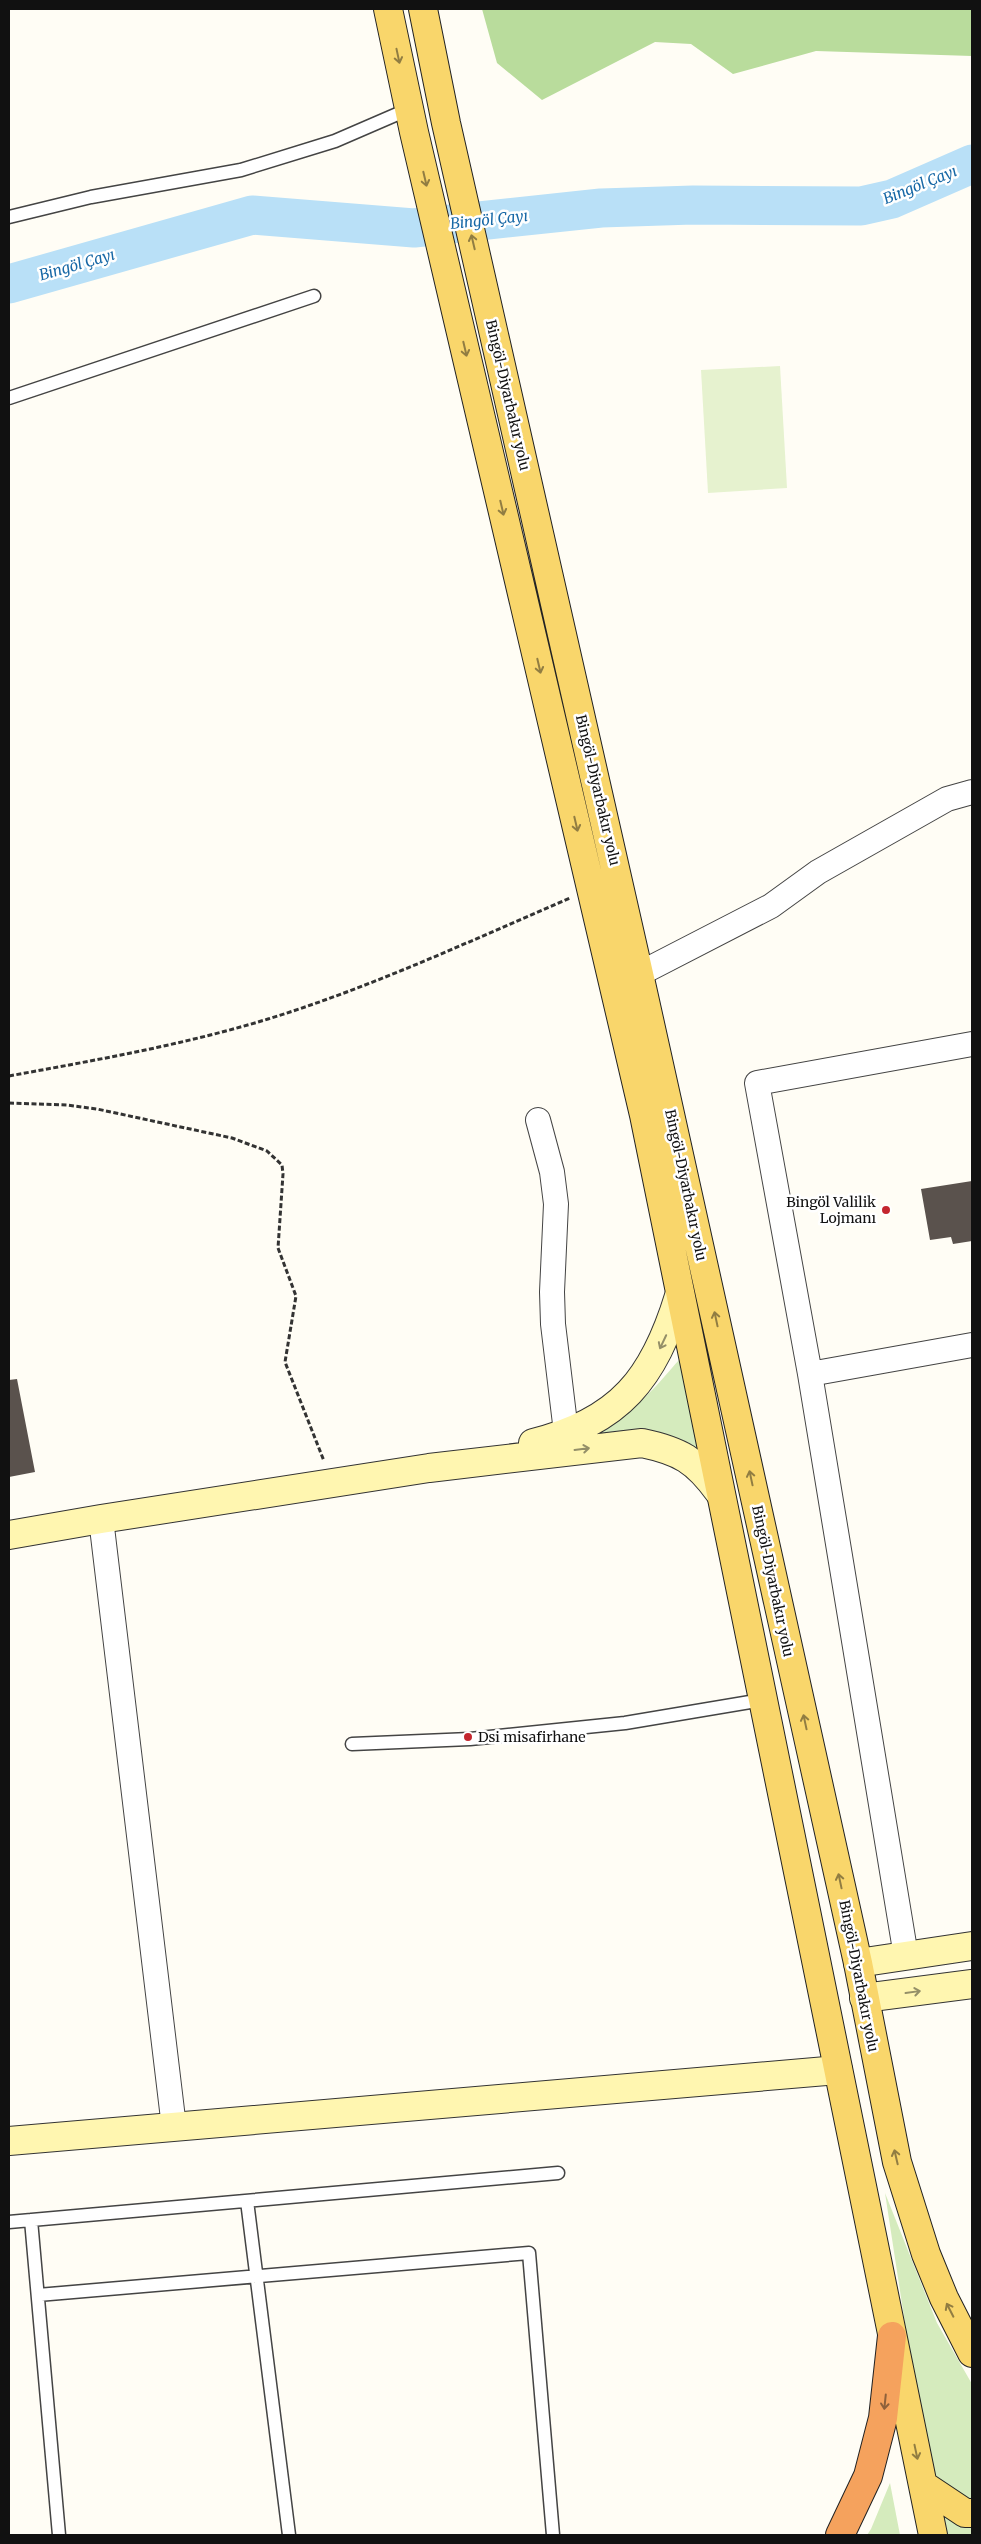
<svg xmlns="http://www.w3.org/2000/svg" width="981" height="2544" viewBox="0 0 981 2544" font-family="Merriweather,serif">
<rect width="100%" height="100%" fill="#fffdf5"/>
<!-- green -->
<path fill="#d5ebbd" d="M679,1360l19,91 -135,-7c30,-13 60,-26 84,-49 11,-10 21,-23 32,-35z
M885,2193l52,130 35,61v151h-24l-40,-192z
M890,2483l10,52h-33l4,-6z"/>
<!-- forest -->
<path fill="#b9dc9c" d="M482,9h490v47l-156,-5 -83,23 -42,-30 -36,-2 -113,58 -45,-37z"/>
<!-- pitch -->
<path fill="#e6f2cf" d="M780,366l7,122 -79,5 -7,-123z"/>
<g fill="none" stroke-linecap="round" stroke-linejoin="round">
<!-- river -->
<path stroke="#b9e0f7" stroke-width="39" d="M9,284l243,-69 162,13 187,-20 92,-3 168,1 31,-7 80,-35"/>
</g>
<!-- building -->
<path fill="#5a524d" d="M972,1181v60l-19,3 -2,-7 -21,3 -9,-51z
M17,1379l18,93 -26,5v-97z"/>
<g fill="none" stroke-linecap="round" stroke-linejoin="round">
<!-- lane casing -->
<g stroke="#444" stroke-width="15">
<path id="lane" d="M9,217l82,-20 150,-27 94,-29 74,-32
M9,398l305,-102
M352,1744l118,-5 155,-16 137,-23
M247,2201l42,334
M31,2220l28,315
M9,2222l549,-49
M38,2295l491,-42 24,282"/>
</g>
<!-- street casing -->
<g stroke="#444" stroke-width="26">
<path id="street" d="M639,974l132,-68 47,-34 129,-73 25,-7
M538,1120l14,52 4,32 -4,88 1,32 13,108
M810,1374l162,-29
M101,1519l73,608
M906,1956l-96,-582 -53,-291 215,-39"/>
</g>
<!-- secondary casing -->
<g stroke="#333" stroke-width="30">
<path id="secondary" d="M533,1443c87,-21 121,-65 146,-147
M9,1535l92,-16 328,-51 213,-25c38,8 54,17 77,49
M858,1963l114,-17
M864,1998l108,-14
M9,2141l829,-71"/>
</g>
<!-- primary casing -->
<g stroke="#222" stroke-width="30">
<path id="primary" d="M388,9l26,123 230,983 289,1420
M423,9l23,114 193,851 219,989 39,199 29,92 18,44 28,55
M923,2485l42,28h7"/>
</g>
<!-- highway casing -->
<g stroke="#222" stroke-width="30">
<path id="highway" d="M840,2535l28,-59 15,-58 9,-82"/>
</g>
<!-- path -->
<path stroke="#333" stroke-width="3" stroke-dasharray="5 2.5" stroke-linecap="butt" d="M9,1076c87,-16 174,-31 259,-57 104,-32 202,-78 302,-121
M9,1103l58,2 30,4 135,29 35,13 15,14 1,9 -5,74 18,48 -11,66 39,99"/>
<!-- lane -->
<use href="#lane" stroke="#fff" stroke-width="12"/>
<!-- street -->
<use href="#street" stroke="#fff" stroke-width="24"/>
<!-- secondary -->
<use href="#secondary" stroke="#fff6b0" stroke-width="28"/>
<!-- primary -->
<use href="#primary" stroke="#f9d66b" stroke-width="28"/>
<!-- highway -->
<use href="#highway" stroke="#f5a25d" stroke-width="28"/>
</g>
<!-- one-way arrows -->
<defs><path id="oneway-shaft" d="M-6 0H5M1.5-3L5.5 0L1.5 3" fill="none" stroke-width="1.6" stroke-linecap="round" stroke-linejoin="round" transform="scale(1.25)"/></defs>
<g stroke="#917d42">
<use href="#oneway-shaft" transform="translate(398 56) rotate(78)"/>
<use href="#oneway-shaft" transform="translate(425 179) rotate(77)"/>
<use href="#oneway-shaft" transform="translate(473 242) rotate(-103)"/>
<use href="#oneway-shaft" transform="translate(465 349) rotate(77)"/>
<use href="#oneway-shaft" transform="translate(502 508) rotate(77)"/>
<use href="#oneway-shaft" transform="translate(539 666) rotate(77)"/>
<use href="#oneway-shaft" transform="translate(576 824) rotate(77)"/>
<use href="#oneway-shaft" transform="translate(716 1319) rotate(-102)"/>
<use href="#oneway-shaft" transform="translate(751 1478) rotate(-102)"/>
<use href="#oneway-shaft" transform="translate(805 1722) rotate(-102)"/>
<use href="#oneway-shaft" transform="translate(840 1881) rotate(-102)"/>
<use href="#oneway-shaft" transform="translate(896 2157) rotate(-103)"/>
<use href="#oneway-shaft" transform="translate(950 2310) rotate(-117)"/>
<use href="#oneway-shaft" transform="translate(916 2452) rotate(78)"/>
</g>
<g stroke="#948f68">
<use href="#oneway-shaft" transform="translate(663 1342) rotate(115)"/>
<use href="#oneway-shaft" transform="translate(582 1449) rotate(-7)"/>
<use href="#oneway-shaft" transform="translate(913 1992) rotate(-8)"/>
</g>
<use stroke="#8e613b" href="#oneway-shaft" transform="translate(885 2402) rotate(96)"/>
<!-- markers -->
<g fill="#c4262e" stroke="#fff" stroke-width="2">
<circle cx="886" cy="1210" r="5"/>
<circle cx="468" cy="1737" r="5"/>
</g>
<g text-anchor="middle" stroke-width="5" stroke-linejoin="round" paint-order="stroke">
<!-- street labels -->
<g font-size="14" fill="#111" stroke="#fff">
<text transform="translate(508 395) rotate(77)" y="5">Bingöl-Diyarbakır yolu</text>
<text transform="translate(598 790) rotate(77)" y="5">Bingöl-Diyarbakır yolu</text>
<text transform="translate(686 1185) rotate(78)" y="5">Bingöl-Diyarbakır yolu</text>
<text transform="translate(773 1581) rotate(78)" y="5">Bingöl-Diyarbakır yolu</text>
<text transform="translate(859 1976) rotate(79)" y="5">Bingöl-Diyarbakır yolu</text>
</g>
<!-- poi labels -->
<g font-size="14" fill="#111" stroke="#fff" text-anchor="end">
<text x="876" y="1207">Bingöl Valilik<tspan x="876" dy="16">Lojmanı</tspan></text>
<text x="478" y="1742" text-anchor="start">Dsi misafirhane</text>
</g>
<!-- water labels -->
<g font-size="15" font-style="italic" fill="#1768a6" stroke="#fff">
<text transform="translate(920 185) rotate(-22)" y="5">Bingöl Çayı</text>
<text transform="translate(489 220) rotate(-6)" y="5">Bingöl Çayı</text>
<text transform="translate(77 265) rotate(-16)" y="5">Bingöl Çayı</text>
</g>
</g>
<!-- border -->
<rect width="981" height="2544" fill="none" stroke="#111111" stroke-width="20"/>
</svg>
